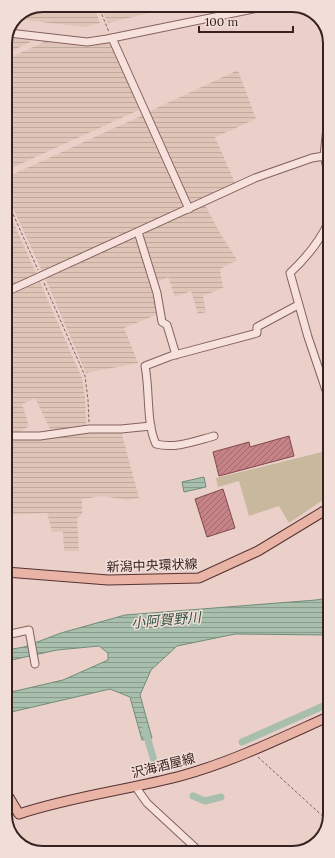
<svg xmlns="http://www.w3.org/2000/svg" width="335" height="858" viewBox="0 0 335 858" font-family="Lora,'Noto Sans JP',serif">
<defs>
<pattern id="farmland-rules" width="6" height="5" patternUnits="userSpaceOnUse"><rect width="6" height="5" fill="#dfc5b7"/><path d="M0 2.5h6" fill="none" stroke="#c0a99d"/></pattern>
<pattern id="water-rules" width="6" height="5" patternUnits="userSpaceOnUse"><rect width="6" height="5" fill="#a9bfae"/><path d="M0 2.5h6" fill="none" stroke="#8a9b8d"/></pattern>
<pattern id="building-hatch" width="6" height="6" patternUnits="userSpaceOnUse"><rect width="6" height="6" fill="#c58387"/><path d="M-1 1l2-2M0 6l6-6M5 7l2-2" fill="none" stroke="#a16b6e"/></pattern>
</defs>
<rect width="100%" height="100%" fill="#ead0c9"/>
<!-- farmland -->
<path fill="url(#farmland-rules)" d="M47,5h46l7,18 -16,4 -68,-8z
M100,5h68l-15,7 -45,11z
M7,37l26,4 -28,13v-13z
M44,42l44,5 22,-5 31,67 -136,62v-111z
M238,70l18,49 -41,18 20,46 -45,20 -42,-91z
M143,115l43,92 -144,64 -37,-80v-13z
M5,204l32,71 -31,14z
M205,205l15,28 17,27 -17,9 3,19 -20,8 3,16 -8,2 -7,-23 -16,6 -7,-20 -13,7 -13,-45 5,-8z
M132,238l7,3 19,73 -34,14 14,35 -52,10 -41,-95z
M40,282l42,96 3,19 1,29 -35,5 -16,-33 -13,6 7,22 -11,7 -12,1v-137z
M121,431l18,67 -11,2 -26,-4 -20,3v16l-5,3 2,33h-15l-1,-19h-11l-5,-19 -41,2v-73l84,-10z"/>
<!-- green -->
<path fill="#c8b89e" d="M322,452l7,9v35l-40,27 -10,-17 -30,10 -10,-35 -21,6 -2,-9z"/>
<!-- water -->
<path fill="url(#water-rules)" stroke="#708d78" d="M204,477l2,10 -22,5 -2,-10z
M329,598l1,37 -95,-1 -58,12 -26,24 -11,25 12,43 -10,2 -12,-43 -20,-8 -103,24v-20l56,-13 45,-20v-7l-9,-7 -42,4 -50,11v-11l17,-3 37,-14 64,-18 191,-15z"/>
<g fill="none" stroke-linecap="round" stroke-linejoin="round">
<!-- canal -->
<path stroke="#a9bfae" stroke-width="7" d="M145,730l10,34
M242,742l88,-39
M193,796l12,5 16,-4"/>
</g>
<!-- building -->
<path fill="url(#building-hatch)" stroke="#82484c" d="M289,436l5,20 -75,20 -6,-24 36,-10 1,5z
M223,489l12,39 -28,9 -12,-38z"/>
<g fill="none" stroke-linecap="round" stroke-linejoin="round">
<!-- minor casing -->
<g stroke="#85615f" stroke-width="9">
<path id="minor" d="M9,33l78,9 20,-3 166,-34
M112,38l77,171
M328,117l-4,39 4,16
M329,221c-9,20 -24,38 -39,52l18,64 21,62
M138,232l19,61 5,29 5,3 9,30
M6,292l249,-114 57,-20 12,-2
M6,436h34l49,-7h32l30,-3
M214,436c-19,5 -39,13 -58,8 -10,-21 -6,-54 -11,-78l26,-10 86,-23v-6l41,-22
M6,635l23,-5 6,34
M135,786l12,17 53,49"/>
</g>
<!-- major casing -->
<g stroke="#533333" stroke-width="11">
<path id="major" d="M6,572l102,8 91,-2 59,-27 71,-43
M7,794l12,20c54,-18 110,-24 165,-39 50,-14 99,-38 146,-59"/>
</g>
<!-- path -->
<path stroke="#85615f" stroke-width="1" stroke-dasharray="3 2" stroke-linecap="butt" d="M98,5l11,27
M16,18l25,-12
M5,196l33,74
M44,283l41,93 3,24 1,22
M258,757l70,64"/>
<!-- minor -->
<use href="#minor" stroke="#f6e1dc" stroke-width="7"/>
<!-- major -->
<use href="#major" stroke="#e9b3a5" stroke-width="9"/>
</g>
<g text-anchor="middle" stroke-width="3" stroke-linejoin="round" paint-order="stroke">
<!-- street labels -->
<g font-size="13" fill="#372121" stroke="#f2ded8">
<text transform="translate(152 565) rotate(-2)" y="5">新潟中央環状線</text>
<text transform="translate(163 765) rotate(-14)" y="5">沢海酒屋線</text>
</g>
<!-- water labels -->
<g font-size="14" font-style="italic" fill="#325542" stroke="#f2ded8">
<text transform="translate(166 620) rotate(-5)" y="5">小阿賀野川</text>
</g>
</g>
<!-- crop -->
<path d="M0 0H335V858H0ZM43 12H292A31 31 0 0 1 323 43V815A31 31 0 0 1 292 846H43A31 31 0 0 1 12 815V43A31 31 0 0 1 43 12Z" fill="#f2ded8" fill-rule="evenodd"/>
<path fill="none" stroke="#372121" stroke-width="2" d="M43 12H292A31 31 0 0 1 323 43V815A31 31 0 0 1 292 846H43A31 31 0 0 1 12 815V43A31 31 0 0 1 43 12Z"/>
<!-- scale -->
<path d="M199 26v6h94v-6" fill="none" stroke="#372121" stroke-width="2"/>
<text x="205" y="26" font-size="12" fill="#372121" stroke="#f2ded8" stroke-width="3" paint-order="stroke">100 m</text>
</svg>
